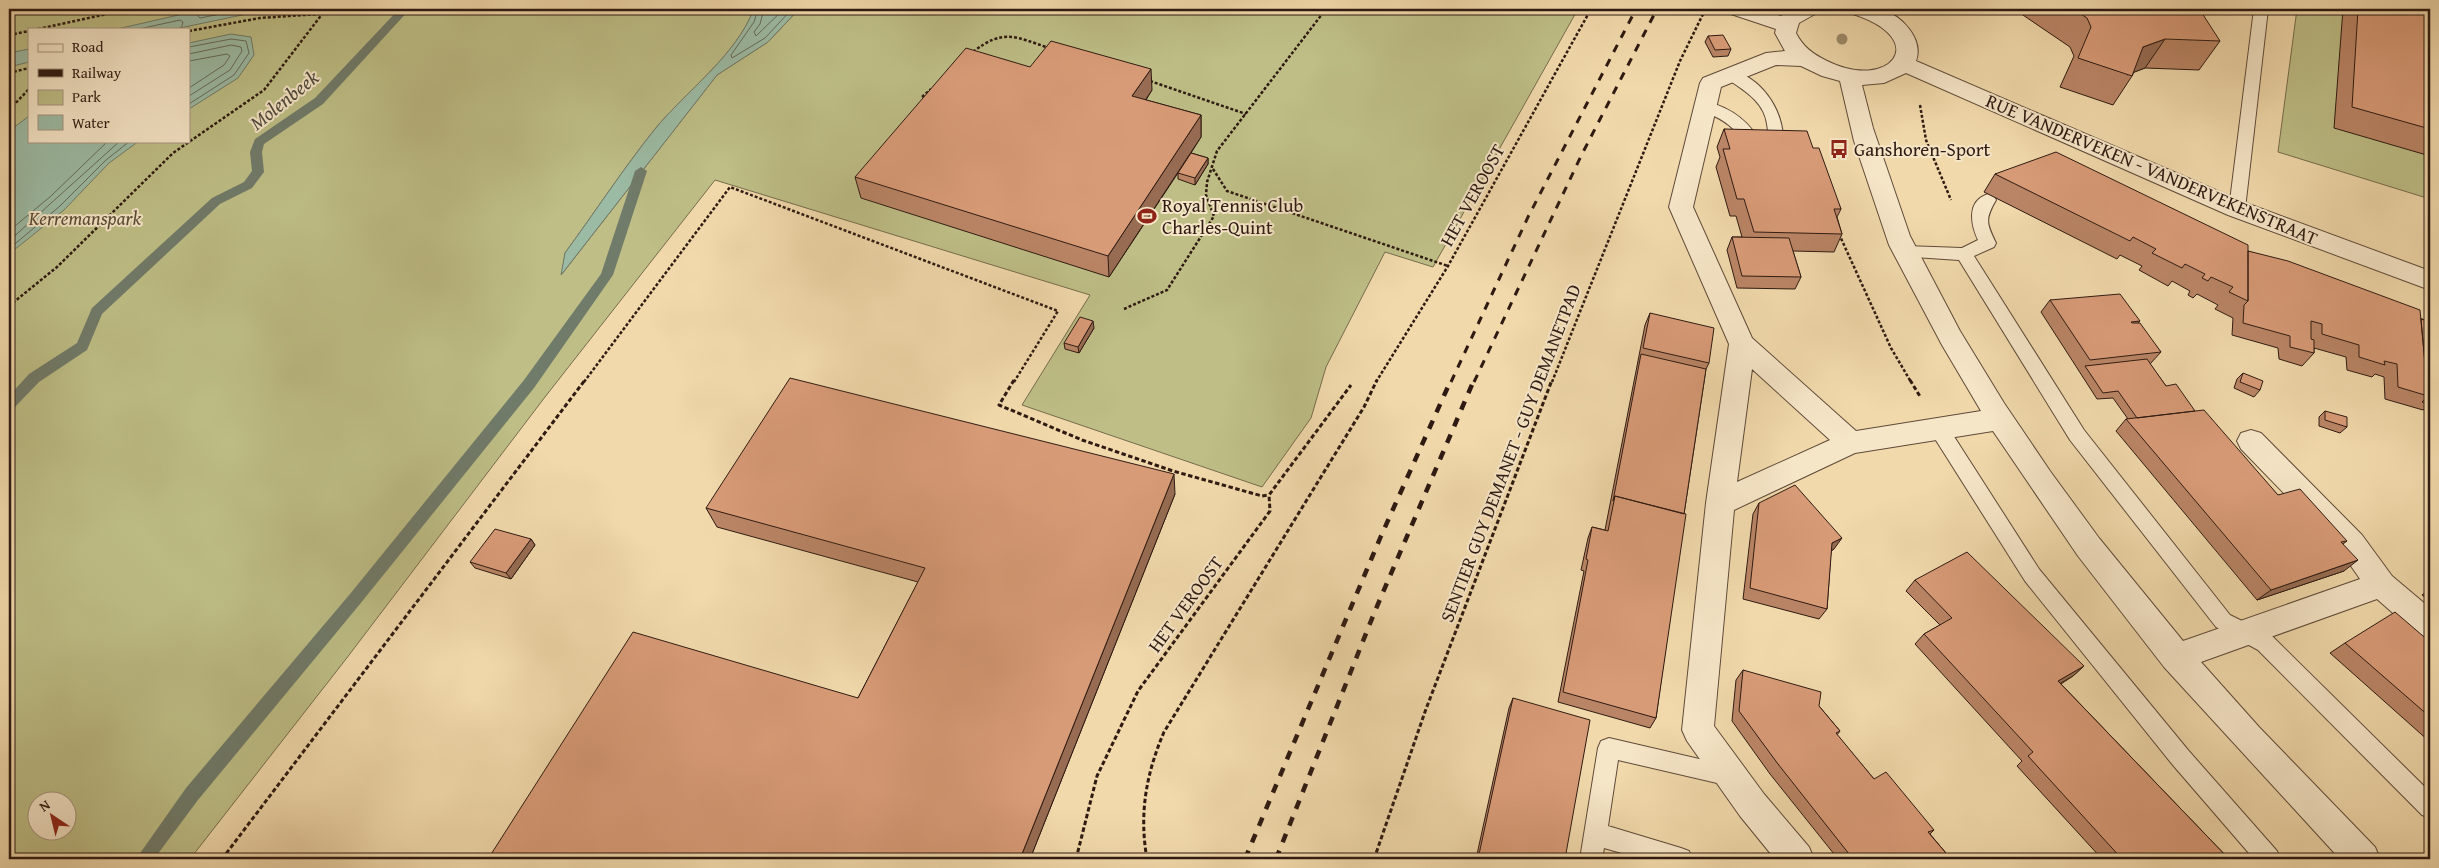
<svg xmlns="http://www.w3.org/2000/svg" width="2439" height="868" viewBox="0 0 2439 868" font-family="'Gentium Book Plus',serif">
<rect width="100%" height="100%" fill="#f1d9ab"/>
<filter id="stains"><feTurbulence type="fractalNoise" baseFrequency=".004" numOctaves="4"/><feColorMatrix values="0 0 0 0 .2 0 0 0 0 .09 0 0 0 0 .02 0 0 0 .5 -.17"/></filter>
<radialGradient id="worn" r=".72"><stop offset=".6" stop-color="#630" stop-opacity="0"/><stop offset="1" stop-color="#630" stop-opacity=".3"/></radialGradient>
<!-- green -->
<path fill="#bebe86" stroke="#766c4c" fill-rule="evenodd" d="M9,9h745c-19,48 -67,81 -99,120 -32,40 -60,83 -90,124l-3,21 155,-199 51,-33 31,-33h779l-145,258 -48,-15 -59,115 -15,51 -49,69 -240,-82 68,-110 -375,-115 -170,217 -199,262 -156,200h-181zM29,29h160v112h-160zM38,800h30v30h-30z
M2297,9h133v190l-152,-47z"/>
<!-- water -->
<path fill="#9cbba4" stroke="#707b6a" d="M205,9h66l-96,20h-58z
M754,9h45l-31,33 -51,33 -156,200 4,-22c30,-41 58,-84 90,-124 32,-39 80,-72 99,-120z
M231,34l20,3 3,18 -16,23 -49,31v-66z
M29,49v13l-20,5v-14z
M29,116v25h110l-30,22 -45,47 -55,44v-123z"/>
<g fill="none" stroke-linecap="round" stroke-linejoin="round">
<!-- shore -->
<path stroke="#656a5b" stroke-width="1" d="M200,9l-2,7 2,2 46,-9
M758,9l-4,13 -23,33 1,3 33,-20 27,-29
M764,9l-4,15 -6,8 2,4 28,-27
M139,29l41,-9 3,2 -2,7
M189,47l42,-8 15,2 3,12 -15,22 -45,29
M189,54l42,-9 10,2 1,4 -12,19 -41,26
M189,61l38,-7 3,2 -6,9 -35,23
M9,231l42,-35 57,-55
M9,241l111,-100
M9,249l51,-43 46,-46 24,-19"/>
<!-- stream -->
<path fill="#707b6a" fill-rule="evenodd" d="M399,9h11l-87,95 -59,40 -2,8 2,20 -12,16 -32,16 -118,110 -15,36 -48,32 -25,26 -5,1v-13l20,-22 48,-31 15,-35 120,-110 32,-16 8,-11 -2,-19 5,-13 60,-41z
M641,167l6,4 -34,104 -79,113 -174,216 -162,196 -44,59h-18l50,-71 164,-194 174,-214 77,-106 34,-103z"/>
<!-- service casing -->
<g stroke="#5f4a38" stroke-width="2">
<path id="service" d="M2254,9h14l-23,200 -2,4h-12l-2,-4z
M1731,70c30,8 50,37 52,66 1,6 4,10 1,15h-12c-5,-9 -3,-17 -5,-27 -3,-23 -24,-34 -41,-46l-3,-3 3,-3z
M1705,101c27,7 46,21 58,46l-2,4h-12c-14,-24 -23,-31 -49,-41l-3,-4z
M1988,194l6,2 2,4c-11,19 -10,23 0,43l-2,4 -20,9 110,174 146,185 42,21 158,156v26l-8,-3 -164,-165 -42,-23 -146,-187 -111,-180 -60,-4 -2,-4 2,-4 6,-2 57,2 16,-8c-7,-15 -12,-39 10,-46z
M1939,422l7,2 93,145 149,181 89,101 3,8h-26l-82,-95 -147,-183 -93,-147 -2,-5 2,-5z
M1609,738l129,30 3,7 -3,7 -8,4 -112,-26 -10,66 73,22 8,3 3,8h-49l-39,-11 -2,11h-22l18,-111 3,-7z"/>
</g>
<!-- minor casing -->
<g stroke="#5f4a38" stroke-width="2">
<path id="minor" d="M1727,9h32l22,7 12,-7h25l-3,5 -16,9 -3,10c7,14 17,21 31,28 62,31 106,-21 26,-47l-4,-5c9,-1 23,-2 31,0 22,6 44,30 36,52l330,142 184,68v19l-202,-75 -322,-142 -22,10 -22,2 11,43 37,108 50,95 44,72 46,68 49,67 84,103 177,-62 -18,-26 -101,-104 -4,-8 4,-8 10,-3 10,3 101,102 30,41 38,32v31l-11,-3 -42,-37 -176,63 58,65 116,120 5,12h-40l-176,-192 -86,-111 -85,-125 -138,22 -121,57 -20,216 50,68 45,53 5,12h-39l-35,-43 -53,-75 -5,-11 24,-227 23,-159 -60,-137 31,-124 3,-5 63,-25 19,-2 -10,-18 1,-4 -45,-15zM1776,65l25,1 21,10 18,5 14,60 35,104 53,100 39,66 -125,20 -104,-93 -59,-131 28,-120zM1752,369l78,71 -93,42z"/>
</g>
<!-- path-far1 -->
<path stroke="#2e1a12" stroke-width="2.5" stroke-dasharray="3 2" stroke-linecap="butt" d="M2210,9v5
M38,29l92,-20
M189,31l71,-13 59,-4
M9,35l20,-4
M973,52c30,-24 43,-15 76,-4
M9,73l20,-5
M1150,81l96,33
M922,97l9,-8
M1920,105l6,35 25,60
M9,110l20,-21
M1213,169l14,22 221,75
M1839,234l52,114 20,34
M9,306l48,-39 116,-114 91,-63 62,-81
M1124,309l43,-19 47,-74 -8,-21 1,-13 10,-31 109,-142
M584,382l146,-195 328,124 -44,71
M1376,382l72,-116 143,-257
M1552,382l128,-321 25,-51"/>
<!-- path -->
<path stroke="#2e1a12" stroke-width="3" stroke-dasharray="4.5 2.5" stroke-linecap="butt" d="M1014,380l-15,25 83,35 91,31 89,25 7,-1
M1910,380l11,18
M222,859l363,-479
M1076,859l21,-83 41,-85 132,-180 -1,-16 82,-110
M1147,859c-8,-45 -1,-85 17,-127l200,-325 13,-27
M1374,859l52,-150 126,-329"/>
<!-- service -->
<use href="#service" fill="#f6e6c8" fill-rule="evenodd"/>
<!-- minor -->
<use href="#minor" fill="#f6e6c8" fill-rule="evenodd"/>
<!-- rail-far1 -->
<path stroke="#2e1a12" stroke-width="3" stroke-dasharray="8 8" stroke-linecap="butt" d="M1451,382l77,-165 108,-208
M1474,382l107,-226 76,-147"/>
<!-- rail -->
<path stroke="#2e1a12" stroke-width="4.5" stroke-dasharray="9 9" stroke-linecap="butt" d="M1245,859l136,-323 70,-156
M1276,859l99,-248 99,-231"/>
</g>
<!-- trees -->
<circle fill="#9d8b6a" cx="1842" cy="39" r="5.5"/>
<!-- wall -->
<path fill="#ba8566" stroke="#2e1a12" d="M2018,9h151l51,32 -21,29 -54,-2 -11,4 -2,4 -19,29 -53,-18 14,-31 -4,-9 -53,-36z
M2343,9h87v147l-96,-28z
M1708,36l23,13 -3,7 -15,1 -8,-15z
M1030,67l122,23 -6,10 55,15v22l-10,16 17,5v6l-13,21 -17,-6v-6l-69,104 -248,-79 -6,-21z
M1724,129l89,19 28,61 -4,8 5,17 -8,18 -41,-1 8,26 -6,12 -58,-1 -10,-38 5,-13h10l-6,-21h-6l-14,-49 4,-10 -3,-10z
M1995,174l253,77 182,71v82l-7,6 -38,-11 -1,-22 -9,-3 -3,3 -25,-7 -1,-13 -32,-9v5l-12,13 -23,-7 -1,-11 -46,-13 1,-17 -18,-9 3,-4 -21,-11 -4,4 -5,-3 2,-4 -18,-10 -4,5 -29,-16 3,-4 -22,-11 -3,4 -133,-67z
M2050,300l90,21 -2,2 23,29 -11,12 16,22 29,25 83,84 69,46 -4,3 1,27 -87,29 -141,-169 10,-12h2l-15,-21 -16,1 -56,-87z
M1650,313l59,50 -3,6 -22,145 -28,204 -6,10 -92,-26 26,-131 -3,-1 7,-32 4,-11 13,3 40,-205z
M1094,328l-15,25 -14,-4 -1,-6z
M2243,373l17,17 -6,7 -20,-9 3,-9z
M2325,411l22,16 -7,6 -21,-7v-9z
M1175,494l-145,365h-542l370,-161 60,-116 -201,-55 -11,-19z
M1759,503l75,46 -3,2 -4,58 -8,10 -76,-20 10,-85z
M531,539l4,6 -24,34 -36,-11 -5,-6z
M1915,580l169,86 -11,10 -12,8 168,175h-127l-85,-93 5,-5 -107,-117 9,-10 16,-9 -34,-34z
M2430,589v12l-8,-6z
M2430,642v100l-100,-89 15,-10z
M1743,670l76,36 21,25 -3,4 37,44 60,51 -4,4 21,25h-113l-68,-85 -38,-53 4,-41z
M1513,698l52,161h-89l33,-151z"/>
<!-- shaded-wall -->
<path fill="#976c53" stroke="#2e1a12" d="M2165,39l-20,29 -18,7 16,-28z
M1151,69l1,21 -18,27 -2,-21z
M1201,115v22l-92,140 -1,-21z
M1208,158v6l-13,21v-7z
M1093,321l1,7 -15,25 -1,-6z
M1174,474l1,20 -145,365h-10z
M1842,538l-8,11 -10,6 8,-12z
M531,539l4,6 -24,34 -5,-6z
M2358,560l-14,11 -87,29 14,-10z
M2084,666l-11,10 -26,15 11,-10z"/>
<!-- building -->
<path fill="#d89b77" stroke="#2e1a12" d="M2073,9h96l31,1 20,31 -55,-2 -22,8 -11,29 -54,-18 13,-31 -4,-9z
M2358,9h72v120l-78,-22z
M1723,35l8,14 -16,1 -7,-14z
M1051,41l100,28 -19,27 69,19 -93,141 -253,-79 111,-129 64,19z
M1724,129l83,2 6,17h6l22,61h-7l8,25 -88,-2 -10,-33h-7l-14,-50h7z
M2056,152l192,93v56l-19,-9 4,-5 -22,-10 -3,4 -6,-3 3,-4 -20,-10 -3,4 -30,-15 4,-4 -23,-12 -3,4 -135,-67z
M1191,153l17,5 -13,20 -17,-5z
M1732,237l57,1 12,39 -59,-1z
M2248,251l40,10 132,49 8,86 -30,-9 -1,-23 -13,-3 1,4 -26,-8v-12l-37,-11v-10l-11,-3v18l3,1v13l-24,-6v-11l-47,-13 1,-18 4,-4z
M2120,294l20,27 -9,1 1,1h8l21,29 -71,8 -40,-60z
M1650,313l64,15 -5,35 -66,-15z
M1080,317l13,4 -15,26 -14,-4z
M2421,319l9,3v68h-1l1,14 -8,-2 6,-6z
M1641,354l65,15 -22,145 -69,-18 -2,5z
M2147,359l19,27 10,-2 19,27 -58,7 -19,-27 -15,2 -18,-27z
M2243,373l20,8 -3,9 -20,-8z
M790,378l384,96 -154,385h-532l145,-227 225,66 67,-130 -219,-60z
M2204,410l74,85 22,-6 47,52 -6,1 17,18 -87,30 -145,-171z
M2325,411l22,6v10l-22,-7z
M1795,485l47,53 -10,5 -5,66 -77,-21 9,-85z
M1615,496l71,18 -30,204 -93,-26 25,-132 -2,-1 6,-32 16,4z
M495,529l36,10 -25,34 -36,-11z
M1967,552l117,114 -26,15 171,178h-107l-94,-103 5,-4 -109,-118 28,-16 -37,-38z
M2395,612l35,30v75l-85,-74z
M1743,670l78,22 -2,14 21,25 -4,2 38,46 12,-7 48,58 -6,2 23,27h-98l-75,-95 -39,-53z
M1513,698l77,22 -25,139h-87z"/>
<!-- icons -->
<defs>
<g id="bus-bare" transform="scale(1.5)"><path d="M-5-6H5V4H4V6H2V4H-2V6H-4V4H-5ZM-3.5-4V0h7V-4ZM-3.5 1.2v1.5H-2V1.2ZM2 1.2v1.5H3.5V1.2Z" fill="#8f2418" stroke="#f6e6c8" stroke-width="2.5" paint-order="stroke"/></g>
<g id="stadium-bare" transform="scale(1.5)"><path d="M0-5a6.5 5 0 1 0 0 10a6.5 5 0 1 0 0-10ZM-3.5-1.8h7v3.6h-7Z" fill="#8f2418" stroke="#f6e6c8" stroke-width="2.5" paint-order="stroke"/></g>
</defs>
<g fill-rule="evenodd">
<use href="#bus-bare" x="1839" y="149"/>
<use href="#stadium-bare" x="1147" y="216"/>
</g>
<g text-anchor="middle" stroke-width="4" stroke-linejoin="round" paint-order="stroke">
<!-- poi labels -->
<g font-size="19" fill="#2e1a12" stroke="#f6e6c8" text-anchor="start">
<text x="1854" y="156">Ganshoren-Sport</text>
<text x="1162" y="212">Royal Tennis Club<tspan x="1162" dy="22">Charles-Quint</tspan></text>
</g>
<!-- street labels -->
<g font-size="19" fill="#2e1a12" stroke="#f6e6c8">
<text transform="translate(2152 169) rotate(23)" y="7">RUE VANDERVEKEN - VANDERVEKENSTRAAT</text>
<text transform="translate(1472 195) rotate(-61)" y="7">HET VEROOST</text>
<text transform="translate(1510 453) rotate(-69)" y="7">SENTIER GUY DEMANET - GUY DEMANETPAD</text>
<text transform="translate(1185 604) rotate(-54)" y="7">HET VEROOST</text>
</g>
<!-- park labels -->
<g font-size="19" font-style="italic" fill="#594b35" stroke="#f6e6c8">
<text x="85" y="225">Kerremanspark</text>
</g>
<!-- water labels -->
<g font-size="20" font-style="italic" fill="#4f4a3e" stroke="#f6e6c8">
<text transform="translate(284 100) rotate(-39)" y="7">Molenbeek</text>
</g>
</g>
<!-- margin -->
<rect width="2439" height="868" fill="none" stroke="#f1d9ab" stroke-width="30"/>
<rect x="10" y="10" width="2419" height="848" fill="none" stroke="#2e1a12" stroke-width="2.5"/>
<rect x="15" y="15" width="2409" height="838" fill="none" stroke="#2e1a12"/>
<!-- legend -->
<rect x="28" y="28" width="162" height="115" fill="#f6e6c8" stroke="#a6947f"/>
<rect x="38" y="44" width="25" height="8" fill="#f6e6c8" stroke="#a6947f"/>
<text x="72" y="52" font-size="15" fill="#2e1a12">Road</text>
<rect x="38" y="69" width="25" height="8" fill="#2e1a12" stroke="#a6947f"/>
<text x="72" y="78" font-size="15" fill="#2e1a12">Railway</text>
<rect x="38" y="90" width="25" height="15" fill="#bebe86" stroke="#a6947f"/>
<text x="72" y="102" font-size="15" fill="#2e1a12">Park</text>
<rect x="38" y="115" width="25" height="15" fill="#9cbba4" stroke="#a6947f"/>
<text x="72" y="128" font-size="15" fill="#2e1a12">Water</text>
<!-- north arrow -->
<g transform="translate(52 816) rotate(325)"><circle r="24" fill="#f6e6c8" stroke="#a6947f"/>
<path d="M0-4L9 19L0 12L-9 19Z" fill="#8f2418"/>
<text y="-8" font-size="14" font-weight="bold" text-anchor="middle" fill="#2e1a12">N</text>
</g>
<rect width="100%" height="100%" filter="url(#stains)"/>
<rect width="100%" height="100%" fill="url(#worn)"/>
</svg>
